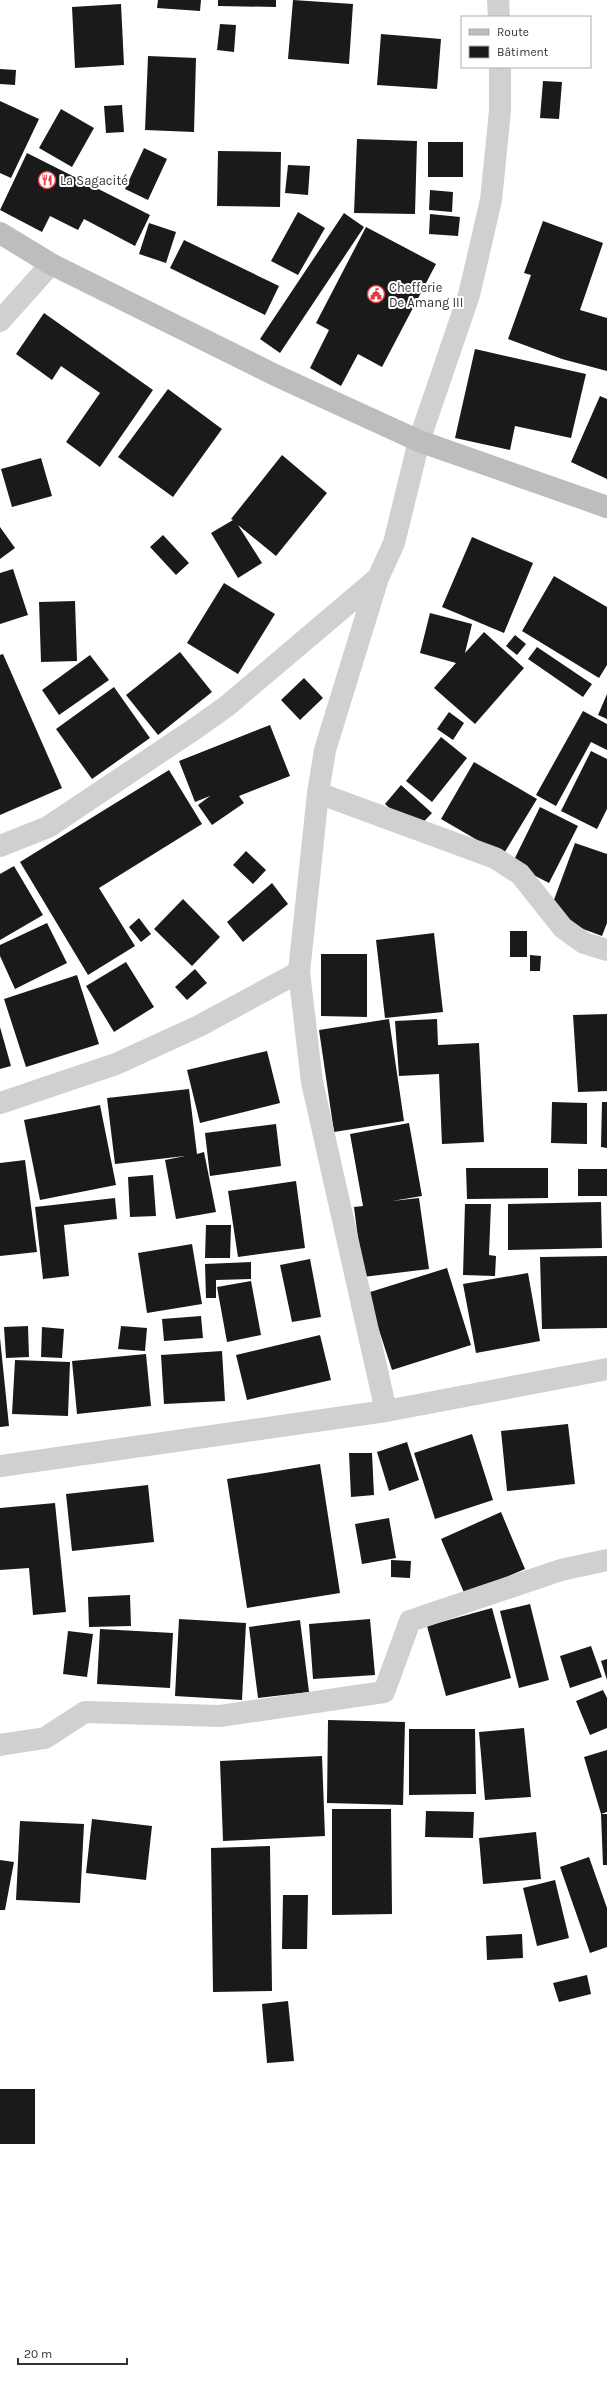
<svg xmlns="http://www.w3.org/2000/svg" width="607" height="2382" viewBox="0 0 607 2382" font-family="Karla,sans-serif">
<rect width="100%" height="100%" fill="#fff"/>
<!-- building -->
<path fill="#1a1a1a" d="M158,0h43l-1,11 -43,-3z
M218,0h58v7l-58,-1z
M293,0l60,4 -4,60 -61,-5z
M121,4l3,61 -49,3 -3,-61z
M220,24l16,1 -2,27 -17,-2z
M381,34l60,5 -4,50 -60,-4z
M148,56l48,2 -2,74 -49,-2z
M0,69l16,1 -1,15 -15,-1z
M543,81l19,1 -3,37 -19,-1z
M0,101l39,18 -28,59 -11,-5z
M122,105l2,27 -18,1 -2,-27z
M61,109l33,19 -22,39 -33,-19z
M357,139l60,2 -2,73 -61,-1z
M428,142h35v35h-35z
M144,148l23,11 -19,41 -23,-11z
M218,151l63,1 -1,55 -63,-1z
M27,153l123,62 -15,31 -51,-27 -6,11 -28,-14 -8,16 -42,-22z
M288,165l22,1 -2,29 -23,-2z
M430,190l23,2 -1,20 -23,-2z
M298,212l27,16 -27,47 -27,-14z
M344,213l20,14 -84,126 -20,-14z
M430,214l30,3 -2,19 -29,-2z
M543,221l60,22 -23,67 27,8v53l-45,-12 -54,-20 23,-64 -7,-2z
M149,223l27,9 -10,31 -27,-9z
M366,227l70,37 -54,103 -24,-13 -17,32 -31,-18 19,-38 -13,-7z
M184,240l95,46 -14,29 -95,-47z
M44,313l109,77 -53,77 -34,-25 34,-49 -39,-27 -9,14 -36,-26z
M475,349l111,25 -15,64 -56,-12 -5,24 -55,-12z
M168,389l54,40 -49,68 -55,-40z
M600,396l7,3v80l-36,-17z
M282,455l45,38 -51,63 -38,-31 24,38 -24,15 -27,-45 22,-13 -2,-1z
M41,458l11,38 -40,11 -11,-38z
M0,527l15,21 -15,11z
M163,535l26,28 -13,12 -26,-28z
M472,537l61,26 -29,70 -62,-26z
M13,569l15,46 -28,9v-51z
M554,576l53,31v58l-8,13 -77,-47z
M224,583l51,31 -37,60 -51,-31z
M75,601l2,60 -36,1 -2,-60z
M430,613l42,11 -7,29 19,-21 40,36 -49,56 -41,-36 22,-25 -36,-10z
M515,635l11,9 -9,11 -11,-9z
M537,647l55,37 -9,13 -55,-38z
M180,652l32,40 -54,43 -32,-40z
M3,654l59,134 -62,27v-160z
M90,655l19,25 -50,35 -17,-25z
M304,678l19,20 -23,22 -19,-20z
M114,687l36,51 -58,41 -36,-50z
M607,694v25l-9,-4z
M583,711l24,13v26l-16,-8 -35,64 -20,-11z
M449,712l15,11 -11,17 -16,-11z
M270,725l20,51 -51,20 5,7 -32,22 -14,-20 12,-9 -15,6 -16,-41z
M441,737l26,21 -35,44 -26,-21z
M591,751l16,8v50l-10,20 -36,-18z
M474,762l63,37 -34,56 -62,-36z
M169,770l33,54 -103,64 36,58 -47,29 -68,-113z
M401,785l31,28 -17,18 -30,-27z
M540,807l38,19 -29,57 -37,-19z
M575,843l32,11v69l-5,13 -54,-20z
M246,851l20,19 -13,14 -20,-19z
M14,866l29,49 -43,25v-66z
M272,883l16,21 -45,38 -16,-20z
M183,899l37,38 -28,29 -38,-37z
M139,918l12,16 -10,8 -12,-15z
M47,923l20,40 -52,26 -15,-33v-11z
M510,931h17v26h-17z
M434,933l9,79 -58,6 -9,-78z
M321,954h46v63l-46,-1z
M530,955l11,1 -1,15h-10z
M126,962l28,45 -40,25 -28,-46z
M195,969l12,14 -20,17 -12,-13z
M77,975l22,69 -73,23 -22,-68z
M607,1014v77l-29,1 -5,-77z
M389,1019l15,102 -70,11 -15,-102z
M437,1019l1,26 41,-2 5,99 -42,2 -3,-70 -40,2 -4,-55z
M0,1027l11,39 -11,3z
M267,1051l13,52 -80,20 -13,-53z
M189,1089l8,65 7,-2 12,60 -40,7 -11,-59 20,-4 -70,8 -8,-66z
M552,1102l35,1v41l-36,-1z
M602,1102h5v46l-6,-1z
M100,1105l16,80 -76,15 -16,-80z
M409,1123l13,73 -30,5 27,-3 10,71 -66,8 -9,-70 9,-1 -13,-72z
M276,1124l5,42 -71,10 -5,-43z
M25,1160l12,92 -37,4v-93z
M466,1168h82v30l-81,1z
M578,1169h29v27h-29z
M153,1175l3,41 -26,1 -2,-40z
M296,1181l9,67 -67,9 -10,-66z
M115,1198l2,21 -53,6 5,51 -26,3 -8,-72z
M601,1202l1,46 -94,2v-46z
M465,1204h26l-2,51 7,1 -1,20 -32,-1z
M206,1225h25l-1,33h-25z
M192,1244l10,60 -55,9 -9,-60z
M607,1256v72l-65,1 -2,-72z
M310,1259l11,58 -29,5 -12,-57z
M251,1262v17l-35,1v18h-10l-1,-34z
M447,1268l24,77 -79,25 -25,-77z
M528,1273l12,68 -64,12 -13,-69z
M251,1281l10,54 -34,7 -10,-55z
M201,1316l2,22 -39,3 -2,-22z
M28,1326l1,31 -23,1 -2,-31z
M121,1326l26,2 -2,23 -27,-2z
M42,1327l22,2 -2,29 -21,-1z
M320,1335l11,45 -84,20 -11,-45z
M0,1338l9,88 -9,1z
M222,1351l3,50 -61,3 -3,-49z
M146,1354l5,52 -74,8 -5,-53z
M15,1360l55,2 -2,54 -56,-2z
M568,1424l7,60 -68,7 -6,-60z
M472,1434l21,66 -58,19 -21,-66z
M407,1442l12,38 -30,11 -12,-39z
M349,1453h23l2,42 -23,2z
M320,1464l20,129 -93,15 -20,-129z
M148,1485l6,57 -82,9 -6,-57z
M55,1503l11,109 -33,3 -4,-47 -29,2v-62z
M501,1512l24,57 -60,26 -24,-56z
M389,1518l7,40 -34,6 -7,-40z
M391,1560l20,1 -1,17 -19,-1z
M130,1595l1,31 -42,1 -1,-30z
M530,1604l19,76 -30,8 -19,-77z
M492,1608l19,70 -65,18 -19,-70z
M179,1619l67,4 -4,77 -67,-4z
M370,1619l5,56 -62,4 -4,-55z
M300,1620l9,72 -51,6 -9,-71z
M100,1629l73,4 -3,55 -73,-4z
M68,1631l25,3 -6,43 -24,-3z
M591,1646l11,31 -32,11 -10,-32z
M607,1659v21l-6,-19z
M603,1690l4,8v30l-17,7 -14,-34z
M328,1720l77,2 -2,83 -76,-2z
M524,1728l7,69 -46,3 -6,-68z
M409,1729h66l1,65 -67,1z
M607,1750v62l-6,2 -17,-57z
M322,1756l3,80 -102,5 -3,-80z
M332,1809h59l1,105 -60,1z
M426,1811l48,1 -1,26 -48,-1z
M601,1814h6v51h-4z
M92,1819l60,7 -6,54 -60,-7z
M20,1821l64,3 -4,79 -64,-3z
M536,1832l5,47 -58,5 -4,-46z
M270,1846l2,145 -59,1 -2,-144z
M589,1857l18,51v39l-17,6 -30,-86z
M0,1860l14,2 -9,48h-5z
M555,1880l14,58 -32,8 -14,-58z
M283,1895h25l-1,54h-25z
M522,1934l1,24 -36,2 -1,-24z
M587,1975l4,19 -32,8 -6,-19z
M288,2001l6,60 -27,2 -5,-59z
M0,2089h35v55h-35z"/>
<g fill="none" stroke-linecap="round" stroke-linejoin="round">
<!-- minor -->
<path stroke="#d0d0d0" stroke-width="22" d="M498,0l1,17
M0,321l51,-57
M318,793l177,65 25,16 43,54 21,15 23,7
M0,846l48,-19 148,-99 31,-22 151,-128
M0,1103l116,-39 83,-38 100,-54
M386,1411l-74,-329 -13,-110 19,-179 7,-43 53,-172 16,-35 25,-102 50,-146 22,-95 9,-89v-44
M0,1466l386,-55 221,-42
M0,1745l45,-7 40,-26 135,4 164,-24 26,-71 151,-51 46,-10"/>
<!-- secondary -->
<path stroke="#bdbdbd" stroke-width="22" d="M0,233l51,31 224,111 144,66 188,66"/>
</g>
<!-- icons -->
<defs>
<g id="restaurant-ring" transform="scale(0.9)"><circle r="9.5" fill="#fff" stroke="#e63946" stroke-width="1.5"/><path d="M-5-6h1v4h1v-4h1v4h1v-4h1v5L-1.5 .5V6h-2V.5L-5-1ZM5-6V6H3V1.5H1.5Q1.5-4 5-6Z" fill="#e63946"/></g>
<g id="civic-ring" transform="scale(0.9)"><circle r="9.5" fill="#fff" stroke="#e63946" stroke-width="1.5"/><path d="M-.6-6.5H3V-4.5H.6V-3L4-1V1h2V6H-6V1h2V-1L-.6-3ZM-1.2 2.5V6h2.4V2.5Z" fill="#e63946"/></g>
</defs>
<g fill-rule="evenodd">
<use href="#restaurant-ring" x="47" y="180"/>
<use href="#civic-ring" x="376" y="294"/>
</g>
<g text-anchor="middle" stroke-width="4" stroke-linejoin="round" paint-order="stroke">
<!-- poi labels -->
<g font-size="13" fill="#333" stroke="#fff" text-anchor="start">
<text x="60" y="185">La Sagacité</text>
<text x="389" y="292">Chefferie<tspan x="389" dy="15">De Amang III</tspan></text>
</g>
</g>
<!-- legend -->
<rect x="461" y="16" width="130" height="52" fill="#ffffff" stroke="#adadad"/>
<rect x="469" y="29" width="20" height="6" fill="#bdbdbd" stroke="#adadad"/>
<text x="497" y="36" font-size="12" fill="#333333">Route</text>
<rect x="469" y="46" width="20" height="12" fill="#1a1a1a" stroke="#adadad"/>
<text x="497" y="56" font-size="12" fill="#333333">Bâtiment</text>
<!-- scale -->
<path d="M18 2358v6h109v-6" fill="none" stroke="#333333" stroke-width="2"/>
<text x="24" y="2358" font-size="12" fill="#333333" stroke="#ffffff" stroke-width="3" paint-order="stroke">20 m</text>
</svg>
